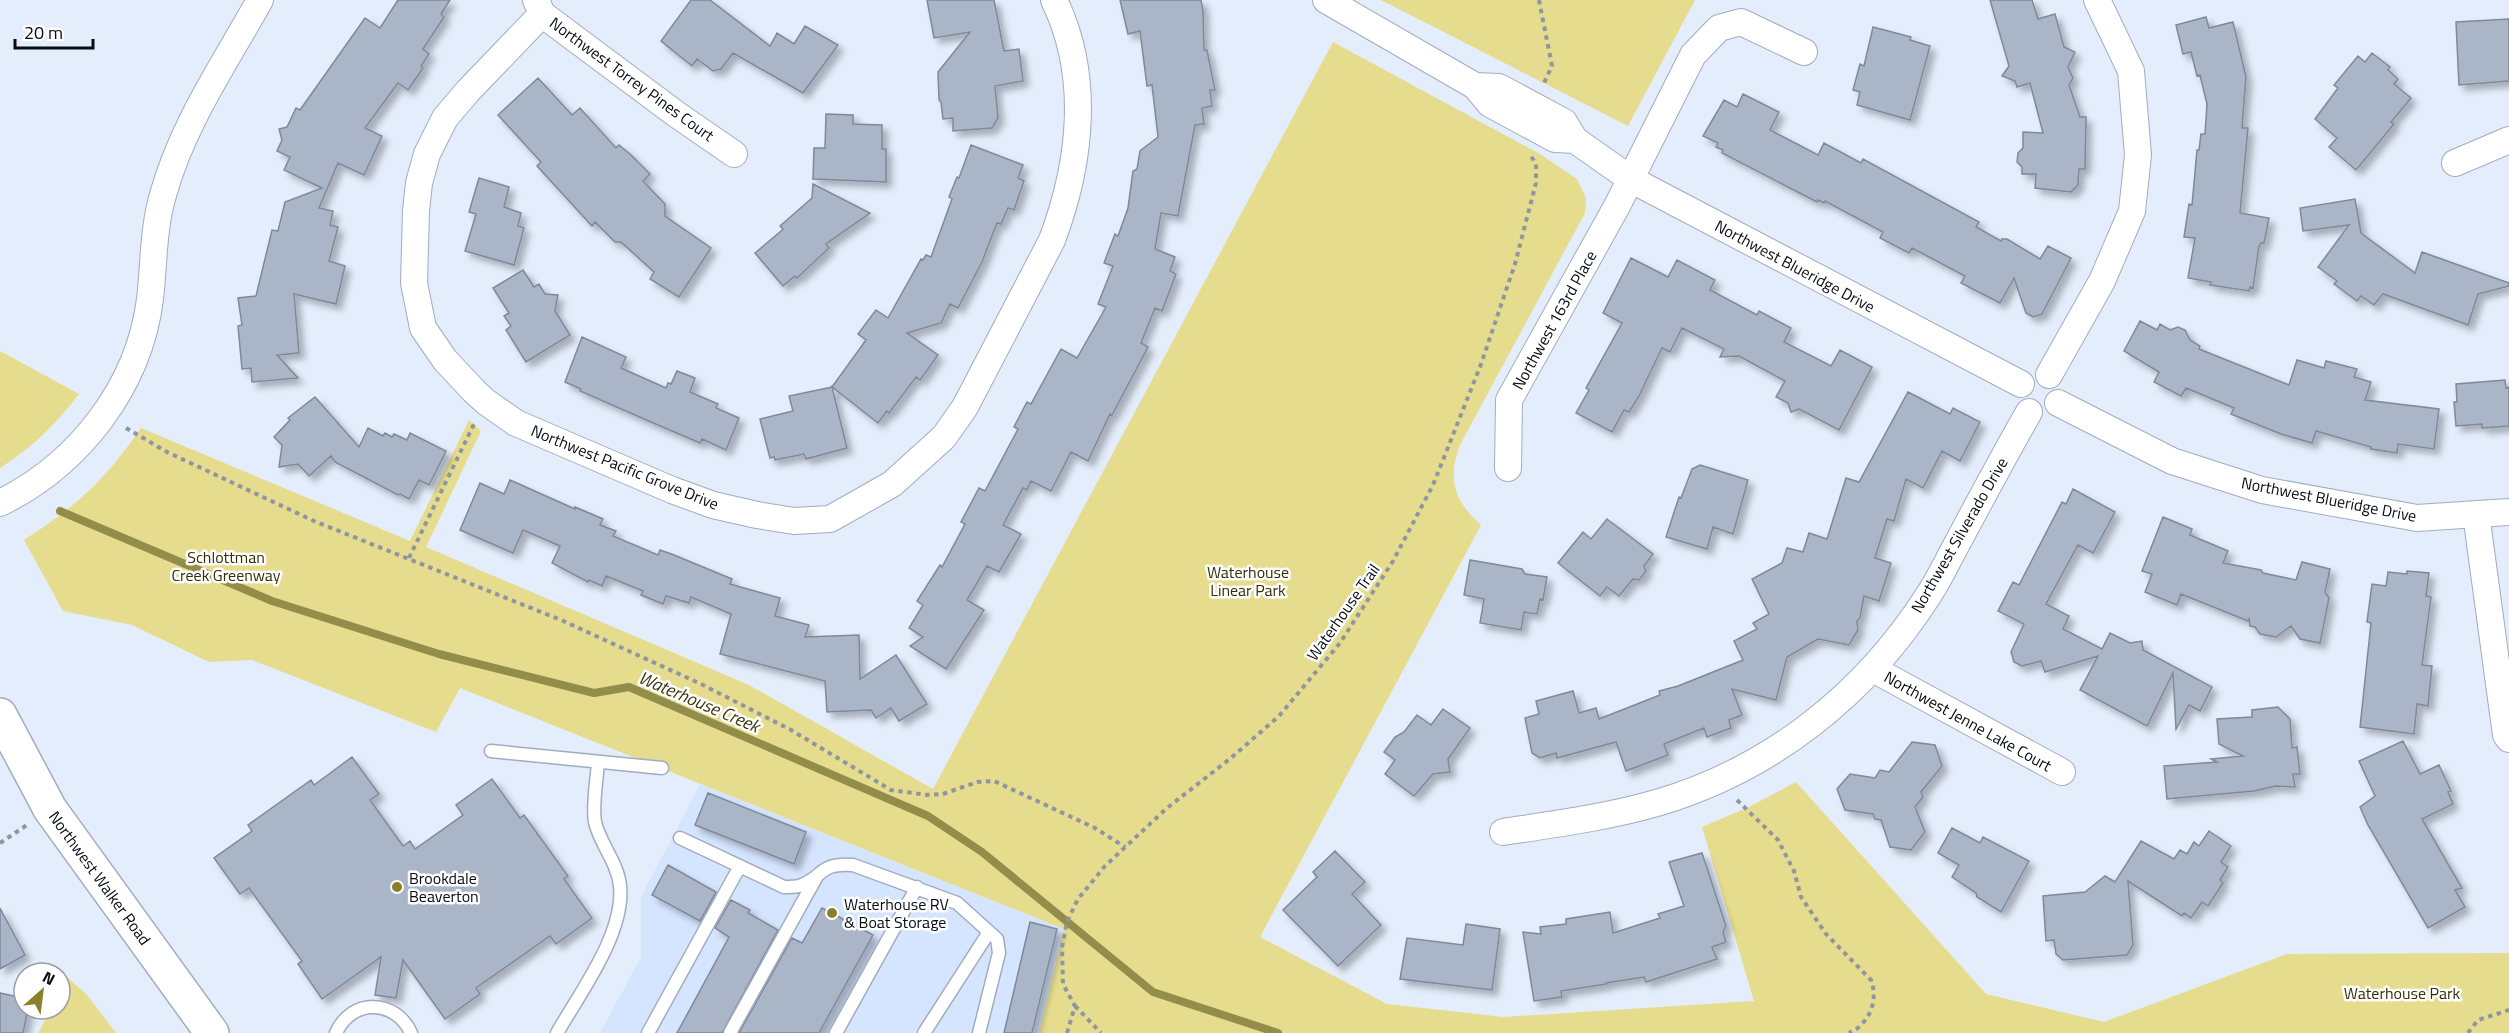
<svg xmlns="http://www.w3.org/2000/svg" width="2509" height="1033" viewBox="0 0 2509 1033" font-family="'Titillium Web',sans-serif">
<defs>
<filter id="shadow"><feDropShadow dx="5.5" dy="5.5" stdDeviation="3" flood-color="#0004"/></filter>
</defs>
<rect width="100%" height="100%" fill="#e4edfc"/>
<!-- built -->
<path fill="#d6e5ff" d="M700,784l364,145 -25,104h-439l41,-76v-60z"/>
<!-- green -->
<path fill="#e5dc8d" d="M1381,0h314l-67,126z
M1333,42l207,112 37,25 9,19 -1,15 -125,232c-13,34 -6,56 21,80l-221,412 127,67 116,13 251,-16 -52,-174 47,-20 47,-25 190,212 118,28 183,-68 222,-1v80h-1470l25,-104 -604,-241 -24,44 -184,-72 -43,2 -77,-37 -69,-14 -39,-71c53,-34 81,-60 117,-112l269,113 59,-121 12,11 -55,116 323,138 184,104z
M0,351l79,43c-23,30 -46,53 -79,74z
M67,977l20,18 29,38h-78l13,-24h9v-18z"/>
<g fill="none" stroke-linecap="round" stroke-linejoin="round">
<!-- stream -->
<path stroke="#938d4b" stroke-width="8" d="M60,511l212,90 167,53 155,39 35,-6 299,129 54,36 171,140 125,41"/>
</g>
<!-- building -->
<path fill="#aab5c7" stroke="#7e899a" stroke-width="1.5" filter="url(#shadow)" d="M398,0h52l-9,14 3,3 -21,32 6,5 -8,12 2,2 -15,22 -10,-7 -33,45 17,8 -18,39 -26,-12 -19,45 14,3 -3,14 8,2 -9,34 16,5 -9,38 -42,-10 5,59 -22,2 21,23 -46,4 -1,-14 -9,1 -4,-43 4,-1 -4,-27 18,-2 16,-66 6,1 7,-29 37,-14 -38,-18 6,-13 -13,-6 5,-11 -3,-11 8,-2 9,-19 4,2 65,-92 15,10z
M691,0h19l60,46 7,-13 17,11 11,-18 33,19 -35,48 -70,-40 -12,16 -8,2 -16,-12 -5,7 -31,-25z
M927,0h67l10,51 15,-2 4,32 -28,5 3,32 -6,10 -39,3v-13l-10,1 -2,-17 -2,-2 -1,-28 32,-40 -36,6z
M1120,0h81l2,11 1,39h3l8,40h-5l2,16 -10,2 2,16 -9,1 -17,91 -17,-3 -6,36 20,8 -5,14 6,3 -14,37 -7,-3 -14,35 7,4 -36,68 -2,-1 -22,47 -17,-9 -20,39 -20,-10 -4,9 -4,-2 -20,37 18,9 -22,38 -12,-6 -20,34 17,10 -38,59 -36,-23 13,-9 -14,-9 14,-23 -6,-4 23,-36 2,2 23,-43 -4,-2 18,-34 6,3 33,-62 -4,-2 13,-25 4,2 30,-55 16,9 29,-51 -8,-3 15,-38 -9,-3 11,-29 3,2 10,-28 5,-37 4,-2 3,-18 18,-14 -6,-52 -5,1 -7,-55 -12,3z
M1990,0h42l6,19 17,-5 9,33 11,5 -7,15 5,11 -4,7 11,32h6l-1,52h-6l-1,16 -7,7 -36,-4 1,-14h-14v-7l-5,-5 1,-9 5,-5v-16l20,1 -13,-50 -13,4 -2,-6 -13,-5 7,-10z
M2206,17l3,11 24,-6 13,55 -4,51h6l-8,85 29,5 -5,25h-3l-2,3 -6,42 -3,-1 -1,4 -39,-6 1,-3 -23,-4 7,-40 -11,-1 5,-33 3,1 5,-55h2l2,-16h4l2,-30 -7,-29 -3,1 -6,-24 -8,2 -7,-29z
M2509,19v62l-50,4 -3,-63z
M1873,27l38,10 -1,3 20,6 -20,74 -53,-15 3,-13 -7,-2 7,-26 4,2z
M2372,53l18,14 -2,3 10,9 -4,5 17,14 -20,24 3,2 -38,46 -27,-23 8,-9 -22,-19 23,-31 -4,-3 24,-29 7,6z
M538,78l34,37 8,-7 36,40 3,-3 11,9 20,20 -7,7 22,23v12l46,32 -32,49 -29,-18 4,-7 -33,-30h-6l-20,-20 -3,4 -55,-60 4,-4 -43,-47z
M1743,94l36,18 -9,18 48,25 6,-12 37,20 2,-4 116,63 -3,5 25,14 1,-2h5l33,20 8,-13 23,12 -29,56 -9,3 -7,-4 -12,-35 -14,25 -39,-20 4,-7 -53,-28 -3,5 -29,-15 3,-6 -58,-31 -1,2 -6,-3 -1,2 -95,-49 1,-3 -7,-3 2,-4 -15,-7 21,-36 13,7z
M826,114l27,1v9l29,1v24h4v33l-73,-3 1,-31h11z
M971,145l52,20 -5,13 6,3 -10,29 -6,-2 -7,16 -4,-1 -15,39 -24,46 -8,-4 -9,19 -34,10 31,22 -18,25 -4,-3 -27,36 -2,-2 -9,12 -46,-36 15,61 -41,11 -2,-5 -29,6 -1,-3 -4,1 -10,-39 33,-8 -4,-15 43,-9 34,-47 -8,-6 18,-24 12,8 33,-59 2,1 3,-5 5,2 21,-58 -3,-2 8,-20 2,1z
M479,178l30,9 -5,20 17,6 -3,13 6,2 -10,37 -49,-14 11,-37 -7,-2z
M813,184l57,29 -44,31 3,4 -32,30 -2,-2 -12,10 -28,-33 26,-22 2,-2 -3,-3 32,-28z
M2355,199l6,34 54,40 7,-21 87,31v3l-31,8 -10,31 -85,-31 -9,11 -13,-9 -4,5 -23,-17 3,-3 -19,-14 31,-42 -46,6 -3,-23z
M1631,258l37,19 9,-17 38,20 -5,10 47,25 2,-4 32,17 -7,14 47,24 9,-16 32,17 -33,63 -40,-21 -8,3 -3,-9 -12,-6 9,-16 -46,-25 -19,1 4,-8 -42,-21 -12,24 -8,-4 -23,48 -10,16 -5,-2 -12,22 -36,-19 13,-23 -3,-2 36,-65 -19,-10z
M523,270l11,17 5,-3 6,10 13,1 -3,16 15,24 -44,27 -20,-32 5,-4 -7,-10 5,-3 -16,-25z
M2140,321l17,9 3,-6 10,6 8,-3 7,3 5,10 10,6 -1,3 90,36 8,-25 27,8 2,-7 31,8 -3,8 17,5 -6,18 74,9 -5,40 -36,-5 -1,9 -26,-4v-2l-55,-16 -4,12 -31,-9 -50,-20 3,-6 -48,-20 -5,8 -27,-14 5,-10 -35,-21z
M582,337l44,20 -5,11 45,20 2,-5 3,1 6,-13 18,7 -5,14 28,12 -2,4 23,10 -13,32 -24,-11 -2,4 -49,-21 -71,-31 1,-2 -16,-7z
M2505,380l1,8 3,-1v39l-27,2v-4l-26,2 -2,-24h3l-1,-18z
M1908,392l42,22 3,-6 27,14 -20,39 -18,-10 -19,37 -17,-9 -12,42 -7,-2 -12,39 16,5 -12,38 -15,-5 -4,22 -3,3 1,9 -9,15 -31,-6 -31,18 -11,43 -44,-11 10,26 -13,5 2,8 -24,9 -3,-9 -40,16 4,11 -42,16 -10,-29 -59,16 -1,-5 -16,5 -8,-5 -7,-35 14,-4 -3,-13 37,-10 6,22 17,-5 3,11 61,-24 -1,-4 19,-5 65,-26 -9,-19 23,-12 -4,-6 16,-9 -17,-35 30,-16 5,-15 16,4 6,-19 18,6 19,-61 13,4z
M315,397l44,50 9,-19 15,8 2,-3 7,4 2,-3 13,6 3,-7 36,18 -17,34 -10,-5 -10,19 -9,-5 -2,1 -63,-33 -4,-6 -22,20 -11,-12 -19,3 3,-22 -8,-8 16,-17 -2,-2z
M1700,465l48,15 -15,54 -20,-7 -6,22 -41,-12 13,-40 2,1 11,-29z
M510,480l65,29v-2l28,12 -3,6 16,6 -3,5 45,19 2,-5 14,5 58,24 -2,5 50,14 -5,18 34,9 -4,12 54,-2 1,44 36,-24 31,49 -28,17 -8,-13 -15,10 -5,-8 -44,2 -2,-31 -105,-27 11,-40 -40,-17 -2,6 -23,-7 -3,8 -22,-9 2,-4 -37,-15 -4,10 -13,-6 -1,2 -36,-19 8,-17 -37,-16 -10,23 -53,-23 20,-47 24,11z
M2073,489l42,23 -22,41 -15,-8 -32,59 23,12 -6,13 39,20 8,-16 20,10 12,-2 1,9 69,37 -12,24 -11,-6 -13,24 -3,-56 -26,53 -67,-36 18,-34 -53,16 -4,-11 -19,5 -8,-4 -3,-10 13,-28 -26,-13 15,-29 6,3 43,-83 4,2z
M2163,517l29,12 -2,6 38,16 -5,12 38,7 2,3 33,7 6,-18 28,7 -5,23 4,6 -9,45 -20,-4 -9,-13 -15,11 -16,-3 -5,-7 -5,-1 -1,-8 -1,3 -67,-27 -4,11 -32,-13 7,-18 -10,-3z
M1607,519l46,35 -9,12 2,5 -7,9 -6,-1 -14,17 -12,-9 -7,9 -42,-33 25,-31 8,7z
M1470,560l52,9 3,5 22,3 -4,23 -3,-1 -3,15 -13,-2 -3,18 -41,-7 4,-24 -20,-4z
M2407,571l22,2 -3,23 5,1 -9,68 10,1 -4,40 -11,-2 -3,30 -54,-7 11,-104 -4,-1 5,-38 14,2 2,-14 19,2z
M2278,707l12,12 2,29 5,-1 3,27h-7l2,13 -19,-1 -22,5 -87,8 -3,-33 53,-4 -6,-3 32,-3 -24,-12 -2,-25 35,-2v-7z
M1443,709l27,19 -22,31 2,13 -17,2 -19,22 -29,-22 10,-14 -11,-8 11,-15 9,-5 13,-17 14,10z
M2403,741l17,33 19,-9 12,26 -3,1 5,12 -31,15 40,69 -7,2 10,17 -37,21 -60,-103 -8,-18 15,-11 -16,-35z
M1912,742l23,3 7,21 -21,26 2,5 -8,10 10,25 -14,18 -21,-3 -9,-27 -6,-1 -2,-5 -28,-4 -8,-21 13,-15 25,4 5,-8 9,2z
M352,757l27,37 -9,6 33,46 7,-5 5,8 48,-34 -7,-10 36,-26 28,39 4,-3 44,61 -4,3 28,39 -36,26 -6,-8 -74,52 4,6 -35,25 -42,-59 -7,38 -21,-3 6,-38 -59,42 -24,-35 4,-3 -53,-73 -9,6 -26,-36 38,-27 -4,-6 63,-45 3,5z
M708,793l98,39 -12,32 -99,-39z
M1952,828l28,15 3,-6 46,24 -28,51 -24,-15 -1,-4 -24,-16 7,-12 -21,-12z
M2209,831l22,15 -10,16 7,5 -8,13 3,3 -15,23 -6,-4 -11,16 -7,-5 -2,3 -54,-35 5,64 -6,10 -64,5 -7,-6 -2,-14 -8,1 -3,-45 42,-4 20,-16 10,6 26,-41 33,18 6,-9 7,4 7,-12 5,4z
M1335,851l30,31 -13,12 29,31 -43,41 -55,-56 34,-33 -4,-5z
M1702,853l24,73 -3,6 3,10 -14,5 5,12 -71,23 -2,-5 -38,6v1l-45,7 1,6 -28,4 -11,-69 18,2 -1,-7 26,-3v-5l44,-7 3,21 47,-15 -2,-4 26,-8 -15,-44z
M668,865l48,27 -16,29 -48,-26z
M731,900l19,10 -2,3 30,17 -56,103h-45l52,-96 -14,-9z
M0,908l25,47 -25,14z
M822,908l51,27 -54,98h-80l53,-95 10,5z
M1030,922l27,7 -25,104h-28z
M1466,924l34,5 -8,61 -92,-11 7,-41 56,7z
M0,993l24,5v11h4l-5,24h-23z"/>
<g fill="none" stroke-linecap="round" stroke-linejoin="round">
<!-- lane casing -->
<g stroke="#a2acbe" stroke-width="15">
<path id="lane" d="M491,751l171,17
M680,838l104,49c5,0 11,0 15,-1 25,-8 19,-24 54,-21l104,38 40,36 2,14 -20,80
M336,1033c15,-35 60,-34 75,0
M557,1033c23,-40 68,-100 63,-147 -2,-23 -20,-42 -25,-64 -3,-17 2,-43 3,-60
M648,1033l92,-167
M730,1033l87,-157
M836,1033l81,-146
M924,1033l65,-101"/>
</g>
<!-- street casing -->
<g stroke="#a2acbe" stroke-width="28">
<path id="street" d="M536,0l6,14 134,100 58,40
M1326,0l149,86 15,18 65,35 20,1
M542,14l-74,77 -23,27 -18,36 -8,29 -3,28 -2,72 9,45 22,32 29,31 12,11 30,21 156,67 41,15 44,10 37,6 36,-2 62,-35 52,-47 21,-30 87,-167c29,-77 39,-164 2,-240
M1475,86l24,1 65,35 11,18 57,40 389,204
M2455,163l54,-23
M2049,375l53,-94 30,-70 6,-56 -7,-84 -34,-71
M2058,403l114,58 90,29 155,28 92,-6
M1508,468l1,-68 108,-194 76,-151 26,-27 22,-6 63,30
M0,503c79,-39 139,-116 150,-204 4,-34 3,-71 13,-104 19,-70 62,-132 97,-195
M2476,514l30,221 3,4
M1873,669l189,103
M1503,832c53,-8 106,-15 157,-30 113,-34 205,-108 268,-206 12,-18 21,-38 31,-56 23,-43 46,-86 70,-128"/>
</g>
<!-- secondary casing -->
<g stroke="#a2acbe" stroke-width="36">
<path id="secondary" d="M0,715l50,94 162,224"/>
</g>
<!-- path -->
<path stroke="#8f96a2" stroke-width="4" stroke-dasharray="4.5 4.5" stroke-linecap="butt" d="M1539,0l13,66 -8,17
M126,428l41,24 147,69 247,99 140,64 90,46 100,60 36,5 16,-1 34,-12 17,-1 101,47 30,19
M409,558l65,-134
M1737,800l41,40 16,31 7,26 25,37 45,46c6,16 2,33 -10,45 -3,4 -8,5 -12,8
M0,843l27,-18
M1075,1006l26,27
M1067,1033l8,-27 -12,-22 -1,-37 5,-25 11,-23 27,-33 62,-58 64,-50 48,-42 61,-73 53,-82 40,-76 47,-118 35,-103 21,-81v-19l-5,-8
M2468,1033l10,-13 31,-10"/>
<!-- lane -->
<use href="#lane" stroke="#fff" stroke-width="12"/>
<!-- street -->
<use href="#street" stroke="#fff" stroke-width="26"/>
<!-- secondary -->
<use href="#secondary" stroke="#fff" stroke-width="33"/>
</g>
<!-- markers -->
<g fill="#8a8027" stroke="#fff" stroke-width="2">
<circle cx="397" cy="887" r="6"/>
<circle cx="832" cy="913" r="6"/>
</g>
<g text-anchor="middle" stroke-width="5" stroke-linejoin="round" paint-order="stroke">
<!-- street labels -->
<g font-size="16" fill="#080c12" stroke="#fff">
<text transform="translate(632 79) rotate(36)" y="6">Northwest Torrey Pines Court</text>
<text transform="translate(1795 266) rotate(28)" y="6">Northwest Blueridge Drive</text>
<text transform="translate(1554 320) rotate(-61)" y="6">Northwest 163rd Place</text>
<text transform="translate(625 467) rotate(22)" y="6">Northwest Pacific Grove Drive</text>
<text transform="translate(2329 499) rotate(11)" y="6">Northwest Blueridge Drive</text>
<text transform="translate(1959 535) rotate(-60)" y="6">Northwest Silverado Drive</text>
<text transform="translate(1343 612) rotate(-55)" y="6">Waterhouse Trail</text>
<text transform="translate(1968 721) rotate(29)" y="6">Northwest Jenne Lake Court</text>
<text transform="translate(100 878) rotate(54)" y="6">Northwest Walker Road</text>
</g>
<!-- park labels -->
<g font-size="16" fill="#343005" stroke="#fff">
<text x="226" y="563">Schlottman<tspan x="226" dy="18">Creek Greenway</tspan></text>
<text x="1248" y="578">Waterhouse<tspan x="1248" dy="18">Linear Park</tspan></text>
<text x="2402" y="999">Waterhouse Park</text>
</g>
<!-- poi labels -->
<g font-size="16" fill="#080c12" stroke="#fff" text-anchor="start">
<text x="409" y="884">Brookdale<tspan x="409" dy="18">Beaverton</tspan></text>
<text x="844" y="910">Waterhouse RV<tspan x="844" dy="18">&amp; Boat Storage</tspan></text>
</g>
<!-- water labels -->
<g font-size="18" font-style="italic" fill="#3d380f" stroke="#fff">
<text transform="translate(699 702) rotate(23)" y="6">Waterhouse Creek</text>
</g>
</g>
<!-- north arrow -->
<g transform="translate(42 991) rotate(28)"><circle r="28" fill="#ffffff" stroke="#9c9ea0" stroke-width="1.5"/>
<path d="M0-4.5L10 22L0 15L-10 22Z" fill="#8a8027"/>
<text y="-9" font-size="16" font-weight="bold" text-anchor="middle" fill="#080c12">N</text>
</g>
<!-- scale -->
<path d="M15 39v9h78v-9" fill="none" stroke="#080c12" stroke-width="3"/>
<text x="24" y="39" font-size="18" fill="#080c12" stroke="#ffffff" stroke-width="4.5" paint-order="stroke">20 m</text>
</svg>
